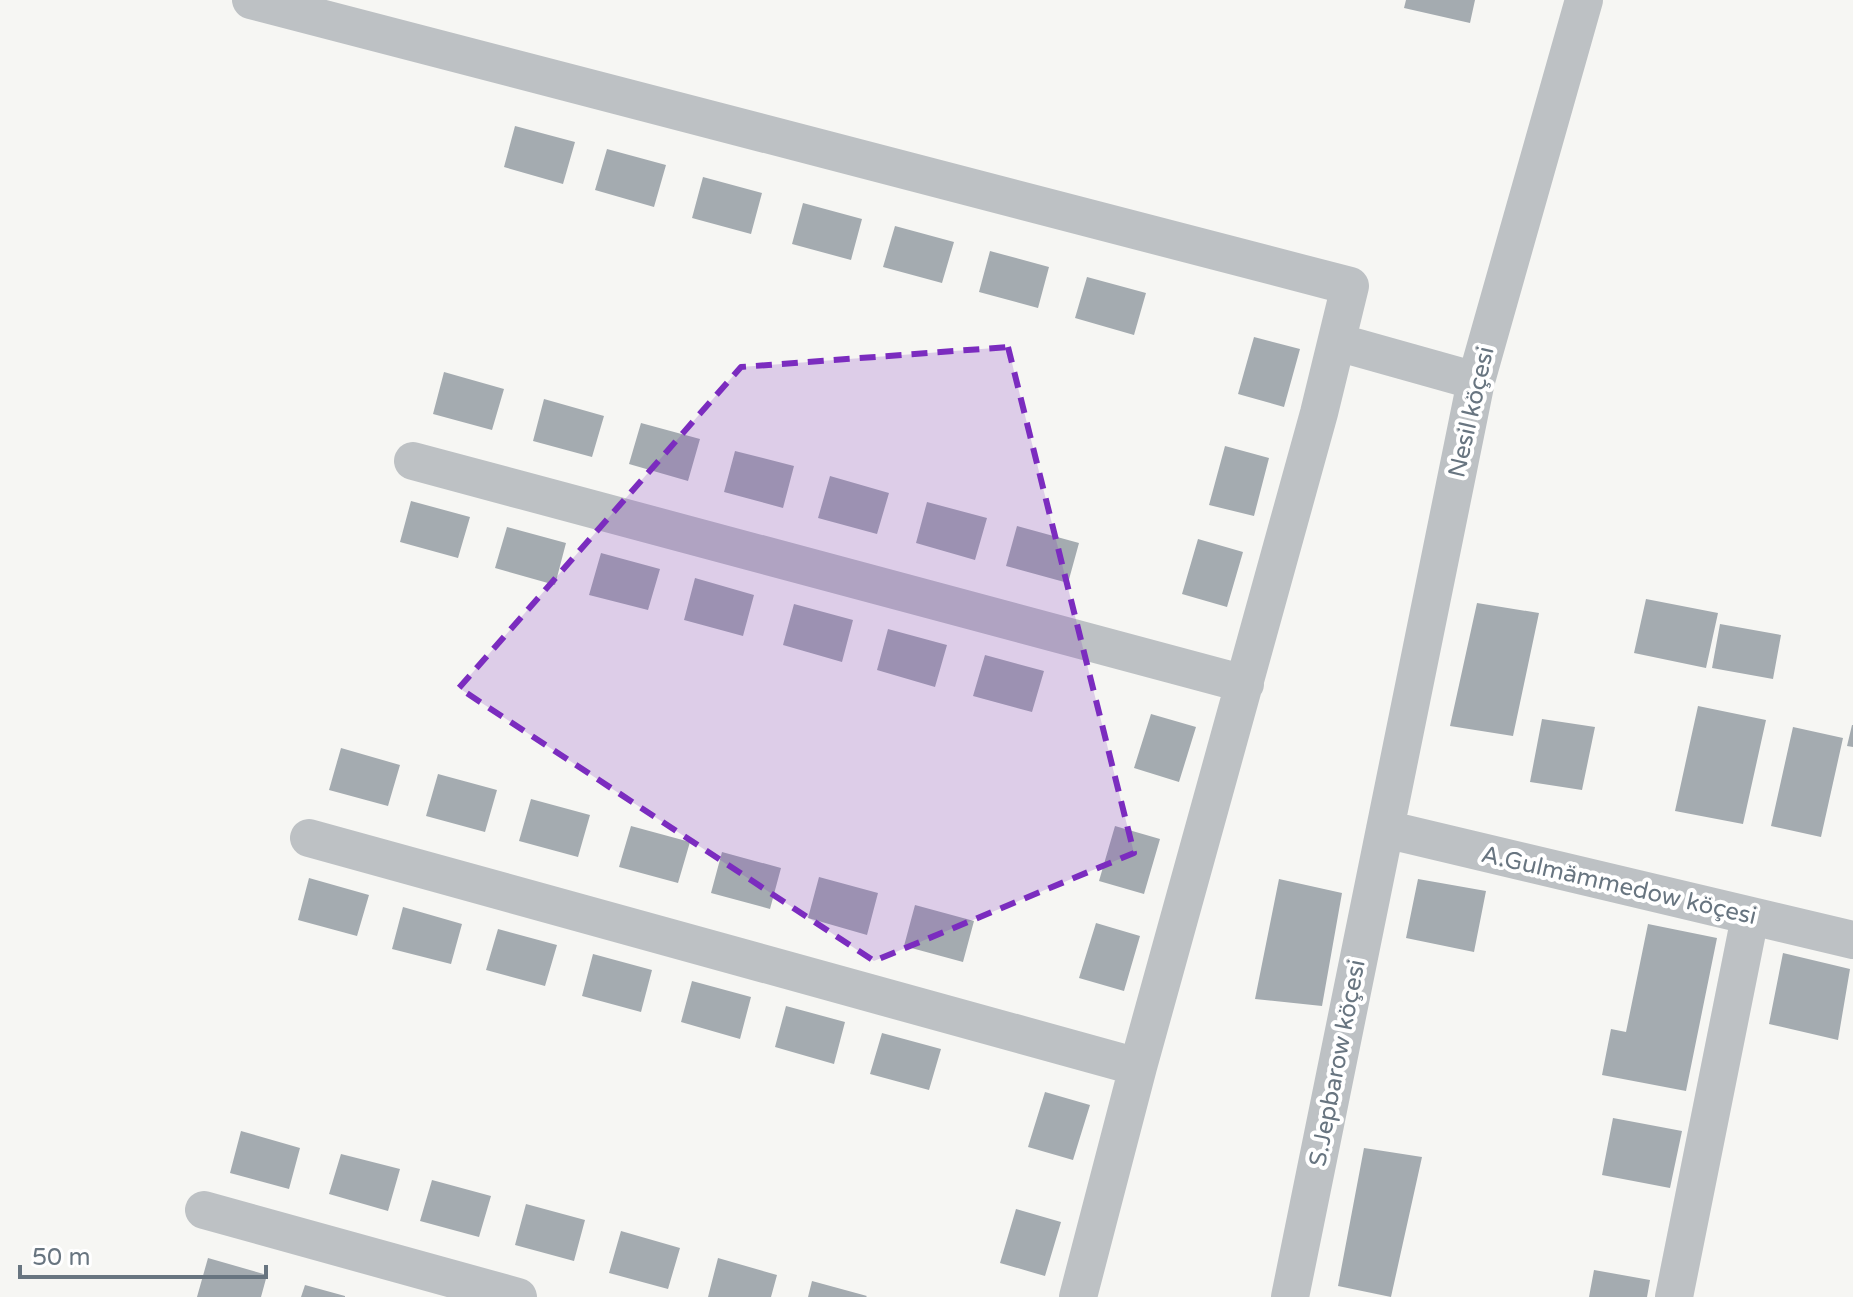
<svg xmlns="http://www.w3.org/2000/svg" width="1853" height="1297" viewBox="0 0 1853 1297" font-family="'Varela Round',sans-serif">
<rect width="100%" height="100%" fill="#f6f6f3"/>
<!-- building -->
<path fill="#a4abb0" d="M1406,0h69l-5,23 -66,-15z
M515,126l60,16 -12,42 -59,-17z
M607,149l59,16 -12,42 -59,-17z
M703,177l59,16 -11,41 -59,-16z
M803,203l59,16 -11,41 -59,-16z
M895,226l59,16 -12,41 -59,-16z
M990,251l59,16 -11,41 -59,-16z
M1087,277l59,16 -12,42 -59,-17z
M1254,337l46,12 -16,58 -46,-13z
M444,372l60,17 -12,41 -59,-16z
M544,399l60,17 -12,41 -59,-16z
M641,423l59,16 -12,42 -59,-17z
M1225,446l44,12 -15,58 -45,-11z
M735,451l59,15 -11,42 -59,-16z
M830,476l59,17 -12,41 -59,-16z
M411,501l59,16 -12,41 -58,-16z
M927,502l60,16 -12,42 -59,-17z
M1017,526l62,17 -11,40 -62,-17z
M507,527l59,16 -11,42 -60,-17z
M1198,539l45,13 -16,55 -45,-13z
M601,553l59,16 -12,41 -59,-15z
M695,578l59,17 -11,41 -59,-16z
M1646,599l72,14 -12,55 -72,-15z
M1477,603l62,10 -26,123 -63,-10z
M794,604l59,16 -11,42 -59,-17z
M1720,624l61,11 -8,44 -61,-11z
M888,629l59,16 -12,42 -58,-17z
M985,655l59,16 -12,41 -59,-16z
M1698,706l68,14 -23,104 -68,-13z
M1151,714l45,13 -17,55 -45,-14z
M1542,719l53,8 -13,63 -52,-8z
M1852,725h1v22l-6,-1z
M1793,727l50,11 -22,99 -50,-11z
M341,748l59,17 -12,41 -59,-16z
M438,774l59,16 -12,42 -59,-16z
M531,799l59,16 -12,42 -59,-16z
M631,826l59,16 -12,41 -59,-16z
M1115,826l45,13 -16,55 -45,-13z
M722,852l59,16 -11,41 -59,-16z
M819,877l59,16 -11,42 -59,-17z
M309,878l60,17 -12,41 -59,-16z
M1279,879l63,14 -20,113 -67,-7z
M1418,879l68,12 -12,61 -68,-14z
M915,905l59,16 -11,41 -59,-16z
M403,907l59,17 -11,40 -59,-15z
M1096,923l44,13 -16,55 -45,-13z
M1648,924l69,14 -31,153 -84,-16 9,-46 15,3z
M498,929l59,16 -12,41 -59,-16z
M1783,953l67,16 -12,71 -69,-16z
M593,954l59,16 -11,42 -59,-16z
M692,981l59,16 -11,42 -59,-17z
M786,1006l59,16 -11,42 -59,-17z
M882,1033l59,16 -12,41 -59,-16z
M1045,1092l45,13 -17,55 -45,-13z
M1613,1118l69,13 -12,57 -68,-13z
M241,1131l59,17 -11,41 -59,-16z
M1364,1148l58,9 -31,140 -53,-11z
M341,1154l59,15 -12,42 -59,-17z
M432,1180l59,16 -12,41 -59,-16z
M526,1204l59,16 -11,41 -59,-16z
M1016,1209l45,13 -16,54 -45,-13z
M621,1231l59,17 -12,41 -59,-16z
M208,1258l59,17 -6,22h-64z
M718,1258l59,17 -6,22h-63z
M1594,1270l56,10 -3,17h-58z
M812,1281l55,15 -1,1h-58z
M305,1285l40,11v1h-44z"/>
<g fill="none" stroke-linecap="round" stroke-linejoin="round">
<!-- minor -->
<path stroke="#bdc1c4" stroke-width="38" d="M251,0l1099,286 -31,127 -181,654 -60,230
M1337,342l139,39
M413,461l832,223
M1385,829l468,111
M309,838l829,229
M204,1210l314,87
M1290,1297l186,-916 108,-381
M1674,1297l76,-380"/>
</g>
<!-- marked area -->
<path fill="#7b2cbf" fill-opacity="0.2" stroke="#7b2cbf" stroke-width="6" stroke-dasharray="16 10" stroke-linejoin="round" d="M1008,347l126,506 -260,108 -415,-273 282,-321z"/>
<g text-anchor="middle" stroke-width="8" stroke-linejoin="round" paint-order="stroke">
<!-- street labels -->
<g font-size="24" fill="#687580" stroke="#fff">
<text transform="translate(1471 412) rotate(-77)" y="8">Nesil köçesi</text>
<text transform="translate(1619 885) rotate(13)" y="8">A.Gulmämmedow köçesi</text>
<text transform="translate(1337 1063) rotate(-79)" y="8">S.Jepbarow köçesi</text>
</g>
</g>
<!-- scale -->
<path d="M20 1265v12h246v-12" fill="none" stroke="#687580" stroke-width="4"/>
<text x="32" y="1265" font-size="24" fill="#687580" stroke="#ffffff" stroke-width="6" paint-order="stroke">50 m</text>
</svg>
